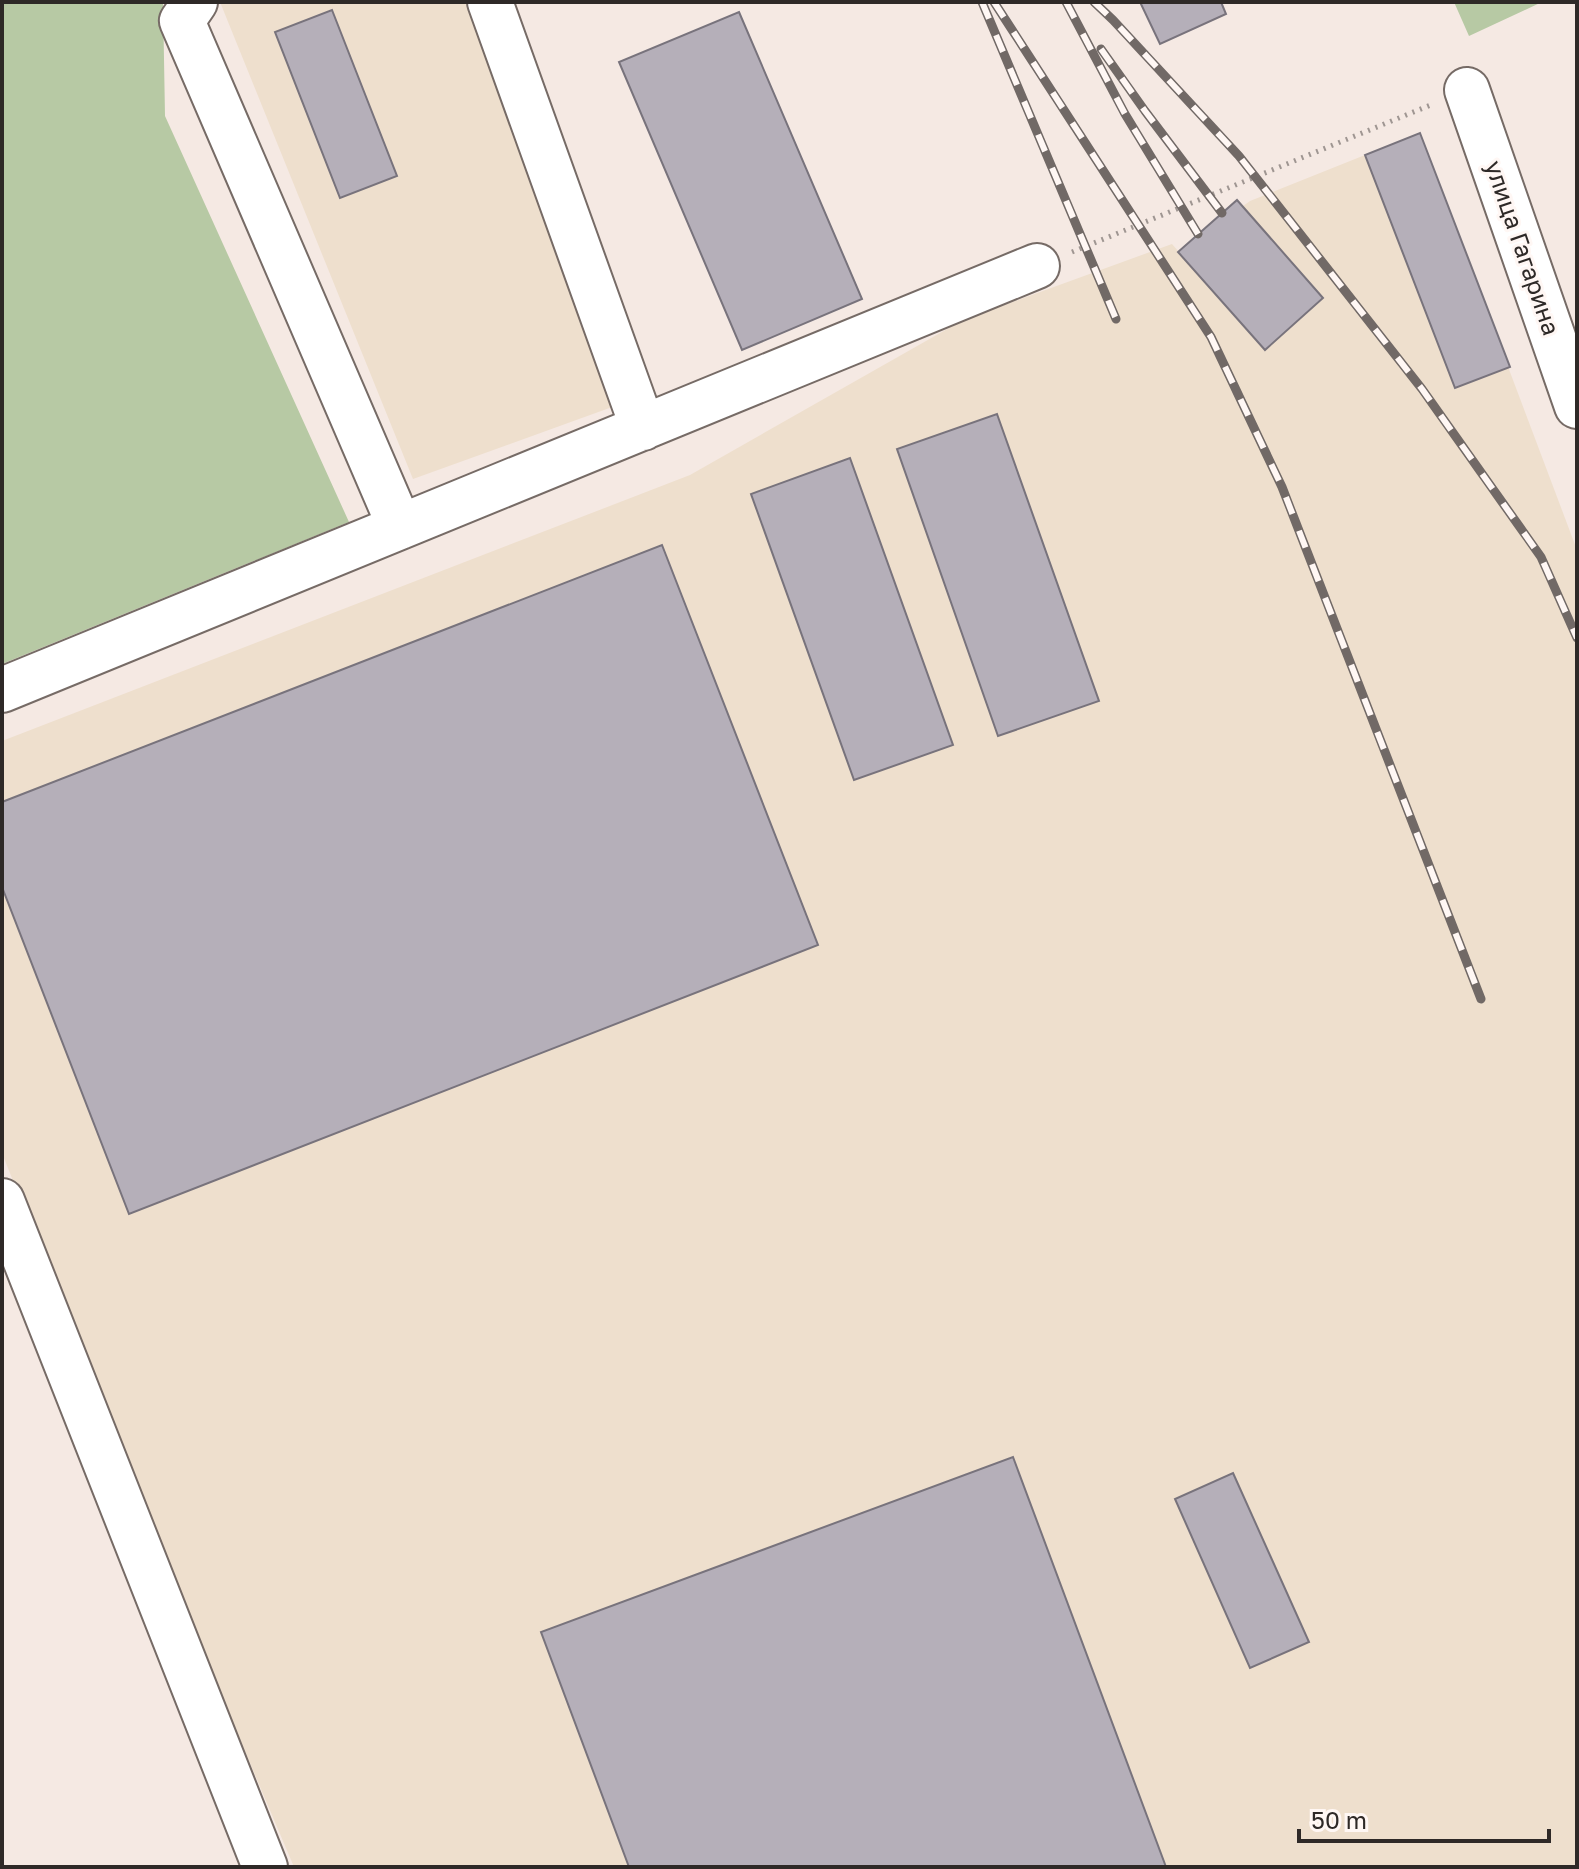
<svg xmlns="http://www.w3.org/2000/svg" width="1579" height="1869" viewBox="0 0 1579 1869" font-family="'Golos Text',sans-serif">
<rect width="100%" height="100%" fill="#f5e9e3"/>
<!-- industrial -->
<path fill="#eedfcd" d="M220,2h255l151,400 -213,77z
M1420,133l157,417v1317h-1283l-141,-333 -151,-381v-412l688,-266 273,-155 209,-76 7,8 58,-52 6,6 7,-5z"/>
<!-- green -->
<path fill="#b7c9a4" d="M2,2h161l2,114 184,406 -347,142z
M1454,2h88l-73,34z"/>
<!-- building -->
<path fill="#b5afb9" stroke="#78737c" stroke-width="2" d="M1140,2h81l5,12 -66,30z
M332,10l65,166 -57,22 -65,-166z
M739,12l123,287 -120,51 -123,-288z
M1420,133l90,234 -55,21 -90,-233z
M1237,200l86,98 -58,52 -87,-98z
M997,414l102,287 -101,35 -101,-287z
M850,458l103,287 -99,35 -103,-286z
M662,545l156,400 -689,269 -127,-327v-85z
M1013,1457l153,410h-537l-88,-235z
M1233,1473l76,169 -59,26 -75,-169z"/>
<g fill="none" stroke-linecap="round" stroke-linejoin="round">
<!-- minor casing -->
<g stroke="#766b66" stroke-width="48">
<path id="minor" d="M195,2l-13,19 218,506
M490,2l153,426
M1467,90l110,316
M2,690l1035,-424
M2,1201l263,666"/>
</g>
<!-- path -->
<path stroke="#9f9692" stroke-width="5" stroke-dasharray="2 6" stroke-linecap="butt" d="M1072,252l361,-148"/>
<!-- minor -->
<use href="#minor" stroke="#fff" stroke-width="44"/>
<!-- rail casing -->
<g stroke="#716966" stroke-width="9">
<path id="rail" d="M982,2l134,317
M994,2l217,335 71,150 199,512
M1066,2l59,112 73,120
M1094,2l19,18 126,136 183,233 119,168 36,81
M1101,49l44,62 77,102"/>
</g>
<!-- rail -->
<use href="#rail" stroke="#fff7f4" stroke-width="6" stroke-dasharray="18" stroke-linecap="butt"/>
</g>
<g text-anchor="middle" stroke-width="6" stroke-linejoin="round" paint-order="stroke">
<!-- street labels -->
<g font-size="24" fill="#2e2927" stroke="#fff7f4">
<text transform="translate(1522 248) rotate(71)" y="8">улица Гагарина</text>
</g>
</g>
<!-- border -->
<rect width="1579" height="1869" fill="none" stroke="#2e2927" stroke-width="8"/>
<!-- scale -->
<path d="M1299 1829v12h250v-12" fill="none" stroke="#2e2927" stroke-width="4"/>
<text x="1311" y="1829" font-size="24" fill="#2e2927" stroke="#fff7f4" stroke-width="6" paint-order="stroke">50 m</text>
</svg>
